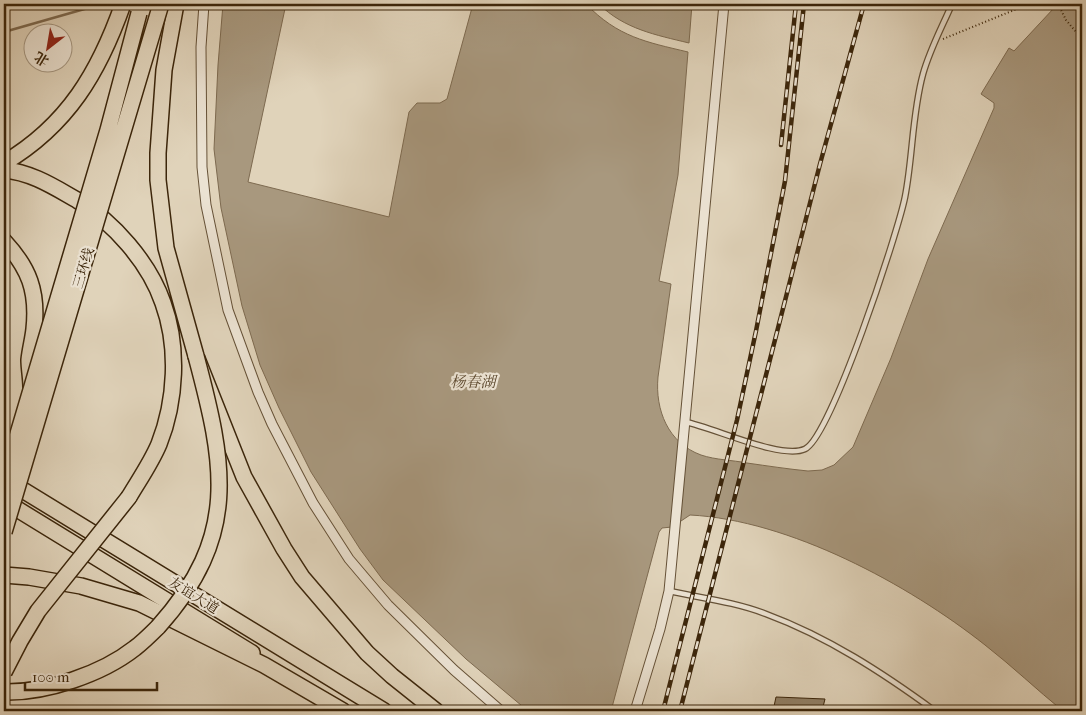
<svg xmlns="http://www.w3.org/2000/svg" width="1086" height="715" viewBox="0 0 1086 715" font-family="'IM FELL French Canon','Noto Serif SC',serif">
<rect width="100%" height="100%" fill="#e0d3ba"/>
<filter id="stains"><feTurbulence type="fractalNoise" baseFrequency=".004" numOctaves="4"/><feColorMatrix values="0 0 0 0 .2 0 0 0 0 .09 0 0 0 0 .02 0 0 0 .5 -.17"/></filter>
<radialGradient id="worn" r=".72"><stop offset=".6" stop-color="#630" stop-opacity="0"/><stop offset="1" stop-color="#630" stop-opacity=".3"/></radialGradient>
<!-- water -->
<path fill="#a8987e" stroke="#7d6a50" d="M223,4h63l-38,178 141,35 20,-105 8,-9h23l7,-4 26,-95h113c32,33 60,38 102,48l-10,123 -19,106 12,3 -13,93c-3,33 10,66 43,78 15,5 31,5 46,8 21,3 41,6 61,8l14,-1 12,-5 19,-18 38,-89 37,-99 66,-151v-5l-13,-9 28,-46 5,3 40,-43 -1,-4h29v707h-19c-26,-21 -51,-45 -78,-66 -77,-61 -196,-125 -295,-130l-18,12 -10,1 -3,4 -48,179h-83l-62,-52 -83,-79 -23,-31 -49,-77 -32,-64 -19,-43 -18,-59 -21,-98 -7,-59 4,-84z
M599,4h93l-3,39c-33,-8 -65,-14 -90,-39z"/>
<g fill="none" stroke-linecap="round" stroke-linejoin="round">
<!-- stream -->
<path stroke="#7d6a50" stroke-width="2.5" d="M4,32l98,-28"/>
</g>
<!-- building -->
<path fill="#918066" stroke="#3c260b" d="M776,697l49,2 -3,12h-49z"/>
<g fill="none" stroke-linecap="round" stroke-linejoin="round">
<!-- service casing -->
<g stroke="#655137" stroke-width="7">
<path id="service" d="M685,422c28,5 96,38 120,27 26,-12 93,-217 100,-252 8,-41 7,-83 18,-123 7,-25 19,-47 29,-70
M669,591c32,7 66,11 97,23 62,23 117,59 169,97"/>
</g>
<!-- minor casing -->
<g stroke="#655137" stroke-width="11">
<path id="minor" d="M204,4l-3,43 1,120 4,38 22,105 30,82 14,32 41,79 36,56 39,46 66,65 47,41
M635,711l25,-82 9,-38 55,-587"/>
</g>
<!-- primary casing -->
<g stroke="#3c260b" stroke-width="18">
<path id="primary" d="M8,481l376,230
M4,501l248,152"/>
</g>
<!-- trunk casing -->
<g stroke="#3c260b" stroke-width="18">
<path id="trunk" d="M176,4l-12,66 -6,83v27l8,68 30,108 48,121 40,72 18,28 65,76 25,23 44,35
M4,163c64,-38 95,-91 119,-159
M4,170c27,2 50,17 73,30 36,22 72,62 86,103 16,44 13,98 -4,141 -8,19 -20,36 -30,53
M4,241c25,27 34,50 30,88 -1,10 -4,21 -5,31 0,8 2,18 2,27
M4,575l25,2 52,9 58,17 125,62 79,46
M4,692c42,1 98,-18 131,-44 8,-6 16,-14 23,-21"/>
</g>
<!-- path -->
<path stroke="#3c260b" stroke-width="2" stroke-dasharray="1 2.5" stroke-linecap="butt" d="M1058,4l8,16 16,19
M943,39l86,-35"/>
<!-- service -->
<use href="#service" stroke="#ebe2d2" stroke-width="4.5"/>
<!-- minor -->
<use href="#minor" stroke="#ebe2d2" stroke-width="9"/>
<!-- primary -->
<use href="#primary" stroke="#e0d3ba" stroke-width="15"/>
<!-- trunk -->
<use href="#trunk" stroke="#e0d3ba" stroke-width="15"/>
<!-- rail casing -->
<g stroke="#3c260b" stroke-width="4.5">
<path id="rail" d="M781,145l15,-141
M663,711l74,-291 19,-89 29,-150 19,-177
M680,711l140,-547 44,-160"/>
</g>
<!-- rail -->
<use href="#rail" stroke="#ebe2d2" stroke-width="2.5" stroke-dasharray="8" stroke-linecap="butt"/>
<!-- trunk-bridge casing -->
<g stroke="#3c260b" stroke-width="18" stroke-linecap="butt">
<path id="trunk-bridge" d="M4,481l104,-351 31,-117
M4,532l157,-528
M158,627c82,-91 67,-162 38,-271
M4,672l16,-31 18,-30 91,-114"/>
</g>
<!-- trunk-bridge -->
<use href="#trunk-bridge" stroke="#e0d3ba" stroke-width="15"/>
</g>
<g text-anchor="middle" stroke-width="4.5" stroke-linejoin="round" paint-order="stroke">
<!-- street labels -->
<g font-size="14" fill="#3c260b" stroke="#ebe2d2">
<text transform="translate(83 268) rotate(-73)" y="5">三环线</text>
<text transform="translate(194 595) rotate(32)" y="5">友谊大道</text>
</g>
<!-- water labels -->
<g font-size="15" font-style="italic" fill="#5c482e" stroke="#ebe2d2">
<text x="473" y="387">杨春湖</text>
</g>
</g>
<!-- margin -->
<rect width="1086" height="715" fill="none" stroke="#e0d3ba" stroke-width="20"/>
<rect x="5" y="5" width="1076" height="705" fill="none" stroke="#3c260b" stroke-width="2.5"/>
<rect x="10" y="10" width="1066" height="695" fill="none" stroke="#3c260b"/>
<!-- north arrow -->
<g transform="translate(48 48) rotate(211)"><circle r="24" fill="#ebe2d2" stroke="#a59782"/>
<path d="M0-4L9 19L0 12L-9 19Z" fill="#8f2418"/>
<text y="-8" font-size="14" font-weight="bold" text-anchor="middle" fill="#3c260b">北</text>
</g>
<!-- scale -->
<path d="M25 682v8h132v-8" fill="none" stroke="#3c260b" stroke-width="2.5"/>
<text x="32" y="682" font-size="15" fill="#3c260b" stroke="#ebe2d2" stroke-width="4" paint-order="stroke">100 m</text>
<rect width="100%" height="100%" filter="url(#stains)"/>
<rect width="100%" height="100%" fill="url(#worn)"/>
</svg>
